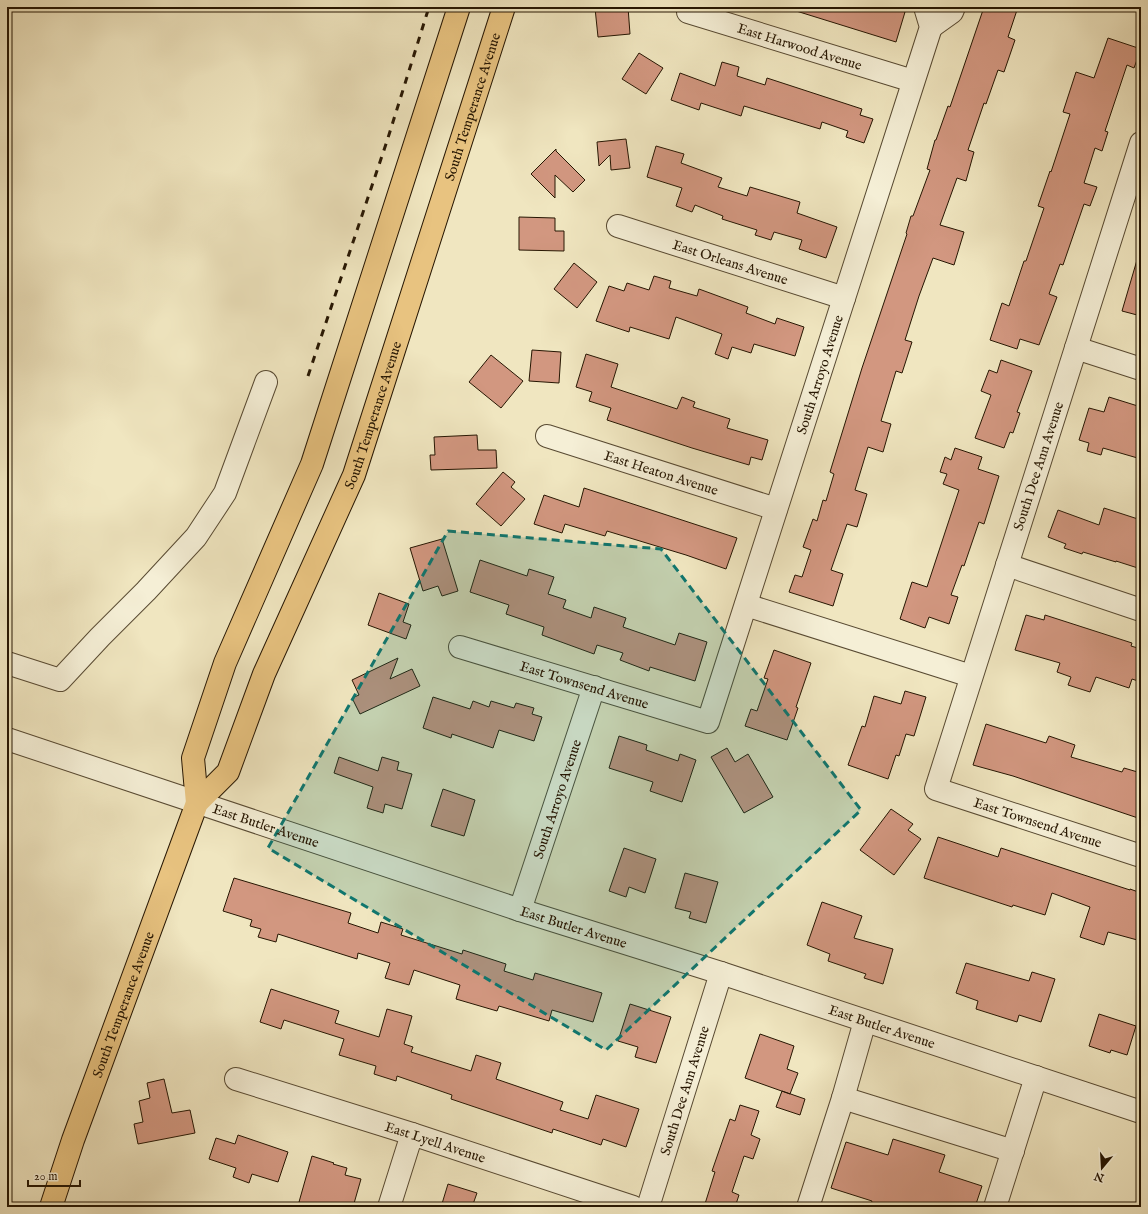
<svg xmlns="http://www.w3.org/2000/svg" width="1148" height="1214" viewBox="0 0 1148 1214" font-family="'IM FELL English',serif">
<rect width="100%" height="100%" fill="#f0e6c0"/>
<filter id="stains"><feTurbulence type="fractalNoise" baseFrequency=".005" numOctaves="4"/><feColorMatrix values="0 0 0 0 .2 0 0 0 0 .09 0 0 0 0 .02 0 0 0 .5 -.17"/></filter>
<radialGradient id="worn" r=".72"><stop offset=".6" stop-color="#630" stop-opacity="0"/><stop offset="1" stop-color="#630" stop-opacity=".3"/></radialGradient>
<!-- building -->
<path fill="#d29780" stroke="#261602" d="M614,7h14l2,27 -32,3 -3,-29z
M793,7h97l15,5 -9,30 -103,-32z
M984,7h34l-10,30 7,3 -11,32 -6,-2 -12,34 -2,-1 -16,47 6,2 -8,29 -9,-3 -17,47 24,7 -10,33 -21,-7 -14,38 -14,44 7,2 -10,31 -6,-2 -15,50 10,3 -8,28 -15,-5 -13,43 12,4 -10,33 -10,-3 -16,46 12,4 -10,32 -44,-14 6,-17 7,2 9,-27 -8,-3 10,-28 4,2 6,-21 3,1 8,-27 -4,-2 32,-104 45,-134 -1,-1 5,-17h2l17,-46 -3,-1 8,-29h1l12,-34 2,1z
M1108,38l33,11 -7,19 -7,-3 -22,66 3,1 -6,19 -7,-3 -11,35 13,4 -7,19 -6,-2 -21,61 -3,-1 -11,30 8,3 -18,48 -19,-6 -3,10 -27,-9 12,-37 7,3 15,-45h2l18,-53 -6,-2 12,-35 1,1 19,-58 -7,-2 13,-40 18,6z
M639,53l24,15 -17,26 -24,-15z
M722,62l17,5 -2,9 28,9 2,-7 95,31 -2,6 13,4 -9,24 -18,-6 2,-6 -26,-9 -2,7 -76,-23 -3,10 -40,-13 -2,7 -28,-10 9,-27 35,13z
M626,139l4,29 -19,2 -1,-15 -11,11 -2,-24z
M656,146l28,8 -3,9 41,15 -4,9 29,9 3,-9 50,15 -3,11 40,14 -11,31 -27,-9 3,-9 -28,-8 -3,8 -16,-5 2,-5 -35,-11 1,-3 -28,-11 -3,7 -16,-6 6,-18 -35,-11z
M556,149v2l29,29 -12,12 -18,-17v23l-24,-24z
M519,217l36,1v13h9v20l-45,-1z
M1137,260l4,1v55l-19,-5z
M574,263l23,19 -20,26 -23,-19z
M654,276l17,5 -2,7 28,8 2,-7 49,18 -2,6 29,11 2,-6 27,9 -9,29 -41,-12 -3,9 -19,-6 -4,12 -13,-5 7,-20 -46,-17 -7,22 -39,-12 -1,5 -33,-11 13,-35 15,5 3,-8 22,7z
M532,350l29,2 -2,31 -30,-2z
M586,354l32,10 -7,23 66,22 5,-12 13,5 -2,5 37,12 -3,9 41,12 -6,20 -11,-3 -2,8 -57,-17 -85,-28 4,-12 -22,-7 3,-9 -16,-5z
M491,355l32,26 -22,27 -32,-26z
M1001,360l31,11 -15,41 3,1 -7,20 -3,-1 -6,16 -29,-10 16,-43 -10,-4 8,-21 8,3z
M1109,397l32,10v52l-38,-11 -2,7 -14,-4 2,-8 -10,-3 10,-32 15,4z
M477,435l1,15h18l1,18 -66,2 -1,-15h5l-1,-18z
M955,448l27,9 -4,12 21,7 -15,48 -5,-2 -15,44 -2,-1 -11,30 7,2 -9,27 -20,-7 -4,11 -25,-9 12,-37 15,5 32,-97 -16,-6 4,-10 -7,-2 5,-15 6,3z
M503,472l12,10 -4,5 14,12 -24,27 -25,-22z
M584,488l153,50 -11,31 -40,-14 -79,-24 -2,5 -40,-12 -3,9 -28,-9 10,-29 35,12z
M1104,508l37,12v49l-25,-8v1l-33,-10 -1,2 -18,-6 2,-4 -18,-7 10,-27 41,15z
M442,539l16,52 -16,5 -4,-10 -15,5 -13,-43z
M480,560l47,16 2,-7 25,8 -6,17 18,6 -3,8 28,10 3,-11 32,11 -3,9 52,18 4,-12 28,9 -12,39 -45,-14 -1,4 -29,-11 3,-7 -26,-8 -3,9 -52,-19 2,-8 -38,-13 3,-9 -39,-13z
M379,593l30,11 -6,18 8,3 -5,14 -38,-14z
M1026,615l18,5 1,-5 87,28 -1,3 10,3v33l-9,-3 -3,9 -33,-11 -6,15 -22,-7 3,-8 -14,-5 3,-9 -45,-13z
M774,650l37,13 -15,44 2,1 -11,32 -42,-14 6,-17 6,2 11,-32 -4,-1z
M398,658l-8,21 22,-10 8,17 -60,28 -8,-16 7,-3 -7,-15z
M905,691l21,6 -12,39 -8,-2 -7,22 -3,-1 -8,24 -40,-14 14,-39 3,1 9,-31 27,8z
M433,697l37,12 3,-8 16,6 2,-6 23,7 2,-5 18,5 -2,6 10,3 -8,24 -35,-11 -6,18 -41,-14 -1,4 -28,-10z
M986,724l60,19 3,-7 26,9 -4,12 51,15 2,-4 17,5v46l-128,-43 -40,-11z
M619,736l28,9 -1,5 32,11 2,-7 16,6 -14,42 -32,-11 3,-9 -44,-14z
M727,748l8,14 13,-8 25,43 -29,16 -33,-56z
M339,757l39,14 4,-14 17,5 -2,8 15,4 -10,35 -17,-5 -2,9 -16,-5 6,-21 -39,-14z
M443,789l32,11 -11,36 -33,-10z
M891,809l22,15 -5,6 13,9 -27,36 -34,-25z
M938,837l60,20 3,-9 129,42v-1l11,4v48l-33,-9 -4,13 -24,-8 10,-30 -38,-14 -7,22 -32,-10 -1,2 -88,-29z
M624,848l32,11 -11,34 -16,-6 -3,10 -17,-6z
M685,873l33,9 -12,41 -17,-5 2,-6 -16,-4z
M234,878l117,35 -3,10 30,10 3,-11 22,7 -2,6 61,19 1,-4 43,14 -2,7 29,9 2,-7 67,20 -9,29 -41,-12 -3,11 -50,-15 -2,5 -41,-12 4,-14 -46,-15 -5,15 -24,-7 5,-15 -32,-10 -1,6 -79,-25 -2,8 -18,-5 3,-8 -11,-3 2,-6 -29,-9z
M822,902l40,14 -8,22 39,11 -10,35 -19,-6 2,-4 -38,-13 2,-7 -23,-9z
M966,963l63,18 3,-9 23,7 -14,43 -22,-7 -2,7 -41,-13 2,-8 -22,-8z
M271,989l68,22 -4,12 44,14 8,-28 25,7 -8,28 9,3 -2,5 60,19 5,-16 25,8 -5,16 67,23 -3,8 28,9 8,-24 43,14 -13,38 -23,-8 -2,6 -48,-16 -1,4 -101,-34 1,-4 -55,-19 -1,5 -22,-7 2,-8 -37,-11 5,-16 -60,-19 -3,9 -21,-7z
M630,1004l41,13 -15,46 -21,-6 3,-10 -20,-6z
M1099,1014l37,12 -9,29 -16,-5 -1,3 -21,-7z
M760,1034l34,12 -7,23 11,4 -8,21 -45,-16z
M164,1079l8,34 18,-3 5,23 -57,11 -4,-20 9,-2 -4,-21 11,-3 -3,-15z
M782,1091l23,8 -5,16 -24,-8z
M740,1105l19,6 -8,24 9,4 -7,20 -9,-3 -12,36 7,3 -4,12h-31l11,-35 -3,-1 18,-52 5,2z
M238,1135l50,17 -10,30 -26,-8 -3,9 -16,-6 3,-9 -27,-9 7,-21 19,6z
M893,1139l52,16 -6,17 43,14 -7,21h-105l2,-6 -41,-13 15,-46 42,13z
M312,1156l22,7 -1,1 14,4 -2,7 16,4 -8,28h-39l-15,-5z
M448,1184l29,9 -5,14h-31z"/>
<g fill="none" stroke-linecap="round" stroke-linejoin="round">
<!-- minor casing -->
<g stroke="#584a32" stroke-width="24">
<g id="minor">
<path id="s1" d="M688,12l225,69"/>
<path d="M931,27l21,-15 2,-5"/>
<path id="s2" d="M1141,143l-205,646 205,67"/>
<path id="s3" d="M618,226l226,72"/>
<path d="M1076,348l65,21"/>
<path id="s4" d="M547,436l229,73"/>
<path d="M1007,565l134,45"/>
<path d="M746,605l225,71"/>
<path id="s5" d="M460,647l248,75 223,-695 -6,-20"/>
<path d="M7,663l53,17 40,-43 46,-46 50,-54 29,-44 41,-111"/>
<path id="s6" d="M7,739l513,171 201,63 420,139"/>
<path id="s7" d="M520,910l74,-223"/>
<path id="s8" d="M236,1079l176,55 221,73"/>
<path d="M843,1098l170,53"/>
<path d="M389,1207l23,-73"/>
<path id="s9" d="M648,1207l73,-234"/>
<path d="M808,1207l35,-109 22,-77"/>
<path d="M995,1207l41,-130"/>
</g>
</g>
<!-- major casing -->
<g stroke="#261602" stroke-width="24">
<g id="major">
<path d="M197,803l-4,-45 32,-95 87,-199 147,-457"/>
<path id="s10" d="M51,1207l22,-67 124,-337 31,-31 36,-98 90,-199 150,-468"/>
</g>
</g>
<!-- minor -->
<use href="#minor" stroke="#f5efd6" stroke-width="22"/>
<!-- major -->
<use href="#major" stroke="#e8c380" stroke-width="22"/>
<!-- rail -->
<path stroke="#261602" stroke-width="3" stroke-dasharray="7 7" stroke-linecap="butt" d="M308,376l79,-235 42,-134"/>
</g>
<!-- marked area -->
<path fill="#0f766e" fill-opacity="0.2" stroke="#0f766e" stroke-width="3" stroke-dasharray="8 5" stroke-linejoin="round" d="M448,531l213,18 200,261 -255,240 -338,-202z"/>
<g text-anchor="middle" stroke-width="3" stroke-linejoin="round" paint-order="stroke">
<!-- street labels -->
<g font-size="14" fill="#261602" stroke="#f5efd6">
<text dy="5" stroke="none"><textPath href="#s1" startOffset="117">East Harwood Avenue</textPath></text>
<text dy="5" stroke="none"><textPath href="#s10" startOffset="1183">South Temperance Avenue</textPath></text>
<text dy="5" stroke="none"><textPath href="#s3" startOffset="118">East Orleans Avenue</textPath></text>
<text dy="5" stroke="none"><textPath href="#s5" startOffset="624">South Arroyo Avenue</textPath></text>
<text dy="5" stroke="none"><textPath href="#s10" startOffset="859">South Temperance Avenue</textPath></text>
<text transform="translate(1038 466) rotate(-72)" y="5">South Dee Ann Avenue</text>
<text dy="5" stroke="none"><textPath href="#s4" startOffset="120">East Heaton Avenue</textPath></text>
<text dy="5" stroke="none"><textPath href="#s5" startOffset="130">East Townsend Avenue</textPath></text>
<text dy="5" stroke="none"><textPath href="#s7" startOffset="117">South Arroyo Avenue</textPath></text>
<text dy="5" stroke="none"><textPath href="#s2" startOffset="785">East Townsend Avenue</textPath></text>
<text dy="5" stroke="none"><textPath href="#s6" startOffset="273">East Butler Avenue</textPath></text>
<text dy="5" stroke="none"><textPath href="#s6" startOffset="597">East Butler Avenue</textPath></text>
<text dy="5" stroke="none"><textPath href="#s10" startOffset="215">South Temperance Avenue</textPath></text>
<text dy="5" stroke="none"><textPath href="#s6" startOffset="921">East Butler Avenue</textPath></text>
<text dy="5" stroke="none"><textPath href="#s9" startOffset="122">South Dee Ann Avenue</textPath></text>
<text dy="5" stroke="none"><textPath href="#s8" startOffset="209">East Lyell Avenue</textPath></text>
</g>
</g>
<!-- margin -->
<rect width="1148" height="1214" fill="none" stroke="#f0e6c0" stroke-width="24"/>
<rect x="8" y="8" width="1132" height="1198" fill="none" stroke="#261602" stroke-width="2"/>
<rect x="12" y="12" width="1124" height="1190" fill="none" stroke="#261602"/>
<!-- north arrow -->
<g transform="translate(1102 1168) rotate(198)" stroke="#f5efd6" stroke-width="3" paint-order="stroke">
<path d="M0-3L7 15L0 10L-7 15Z" fill="#261602"/>
<text y="-6" font-size="11" font-weight="bold" text-anchor="middle" fill="#261602">N</text>
</g>
<!-- scale -->
<path d="M28 1180v6h52v-6" fill="none" stroke="#261602" stroke-width="2"/>
<text x="34" y="1180" font-size="12" fill="#261602" stroke="#f5efd6" stroke-width="3" paint-order="stroke">20 m</text>
<rect width="100%" height="100%" filter="url(#stains)"/>
<rect width="100%" height="100%" fill="url(#worn)"/>
</svg>
